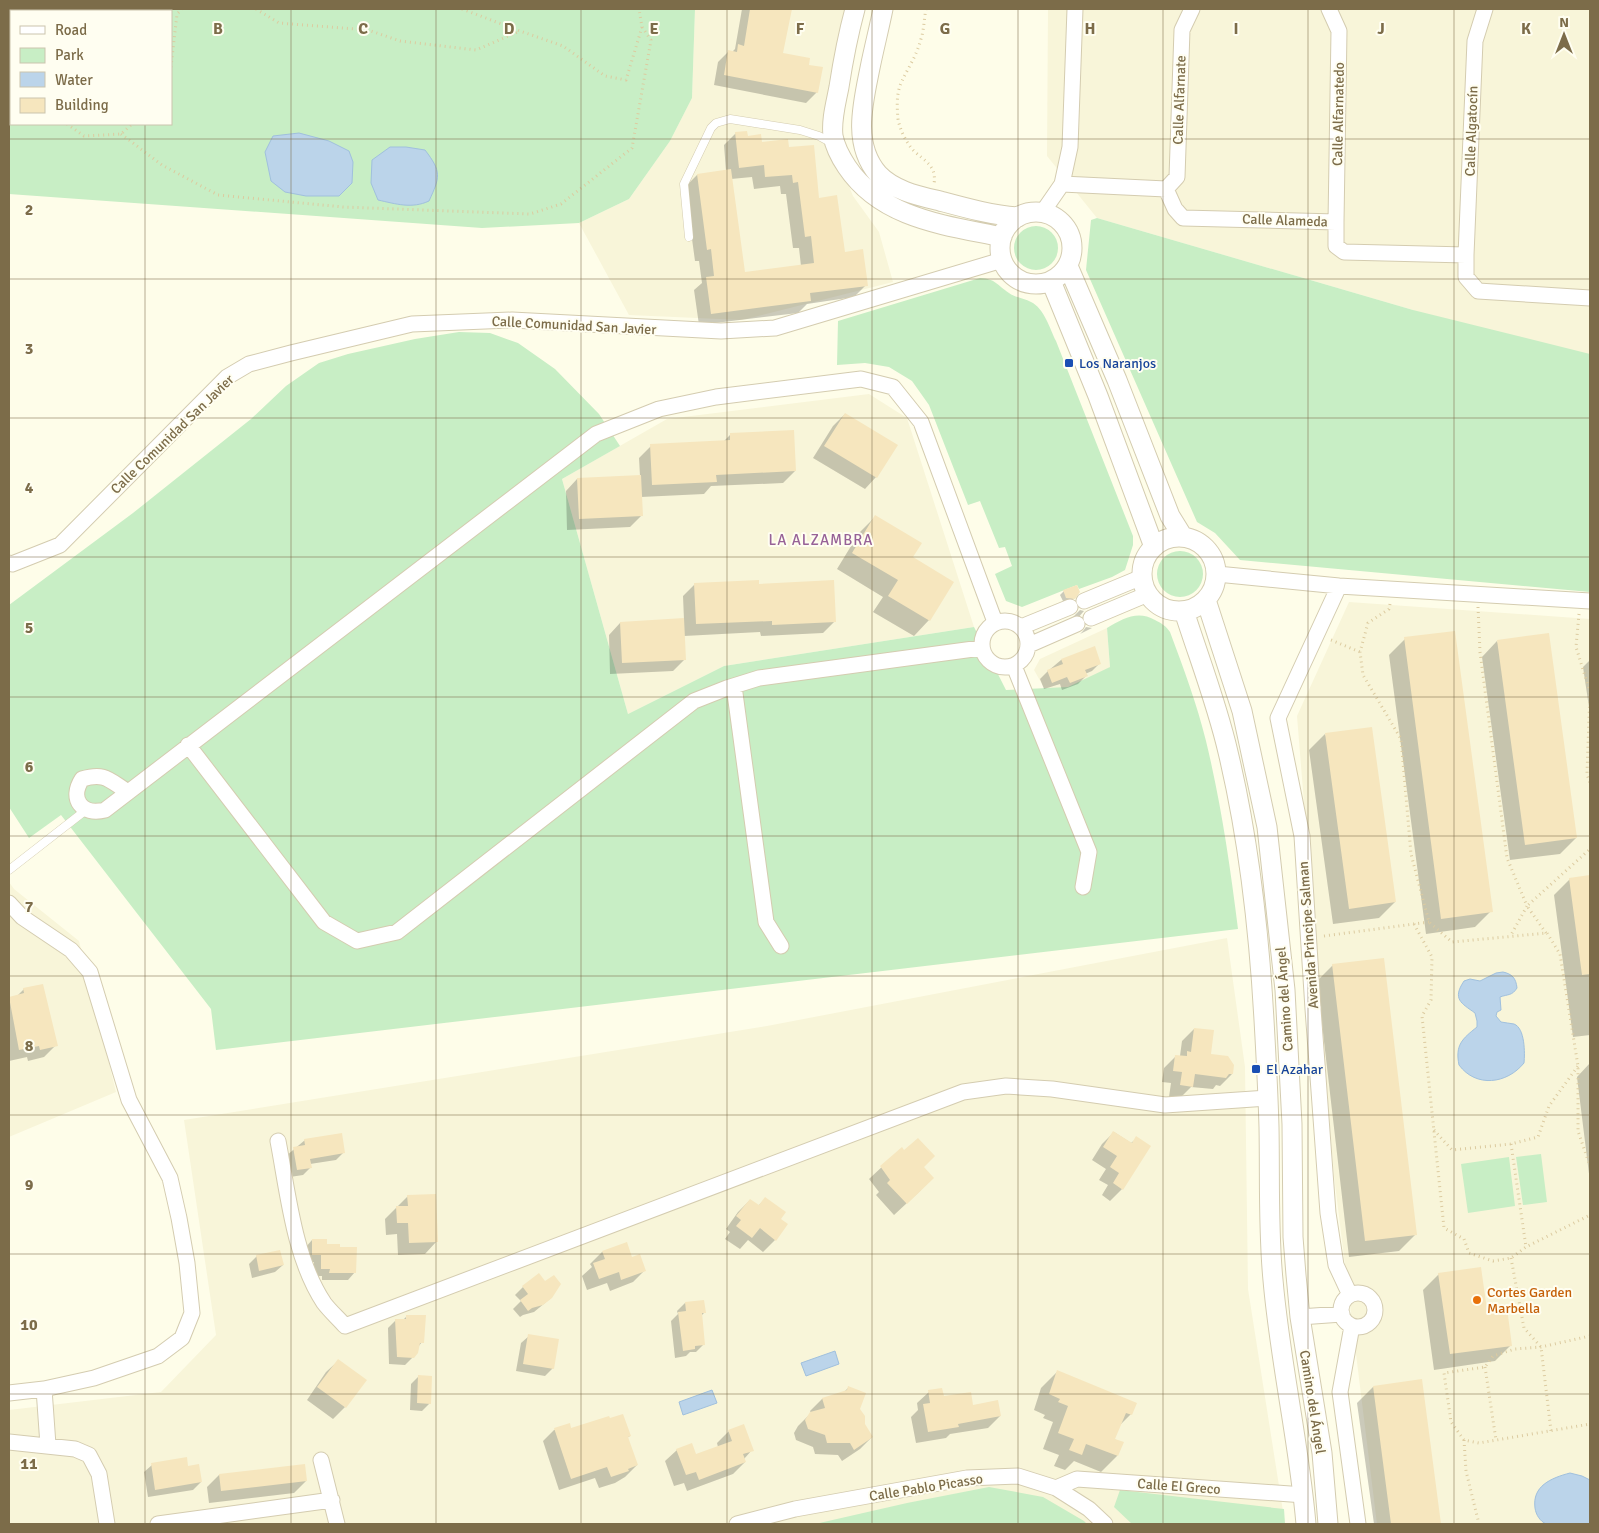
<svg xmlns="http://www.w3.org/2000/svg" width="1599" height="1533" viewBox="0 0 1599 1533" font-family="Signika,sans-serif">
<rect width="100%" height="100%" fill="#fefde9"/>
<!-- residential -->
<path fill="#f8f5d9" d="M695,9h152l-22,117 28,70 26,36 14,50 -151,38 -113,-5 -50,-92 50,-24 41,-58 22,-43z
M1048,9h542v397l-177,-96 -316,-92 -50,-62z
M869,394l38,24 67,209 -250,39 -96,48 -66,-235 105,-60z
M1349,602l241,17v905h-213l-43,-348 -37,-460z
M1107,628l3,39 -55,40 -21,-37 6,-11z
M9,882l5,7 65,52 37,151 -107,45z
M1227,938l18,129 3,222 37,235h-1276v-114l152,-18 55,-57 -32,-215 583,-94z"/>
<!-- green -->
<path fill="#c8eec5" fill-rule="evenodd" d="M9,9h686l-3,89 -22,43 -41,58 -50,24 -97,5 -473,-34zM11,11h160v113h-160z
M1097,218l316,92 177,44v238l-350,-32 -25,-27 -18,-11 -111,-252 5,-50z
M1014 248a22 22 0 1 1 44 0a22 22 0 1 1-44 0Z
M980,278c16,1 17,7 29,15 7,5 15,5 22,9 13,6 19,27 25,39l77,195v9l-8,25 -13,7 -33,12 -2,-4 -55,22 -16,-6 -11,-27 17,-8 -7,-19 -6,1 -19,-47 -12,4 -39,-100 -17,-24 -23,-14 -24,-4 -28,2 1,-44z
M459,332l31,1 28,10 37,26 44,45 21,32 -58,33 66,235 96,-48 250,-39 32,63 62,-3 42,-20 -3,-39c16,-9 30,-18 48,-8 6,3 11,6 15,12 13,35 27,72 36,109 15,62 24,124 32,188l-1022,121 -5,-41 -150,-194 -32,23 -20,-31v-202l124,-92 118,-94 35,-33 33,-23 29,-9 67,-15z
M1157 574a23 23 0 1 1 46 0a23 23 0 1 1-46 0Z
M1541,1154l6,48 -24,3 -7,-48z
M1509,1157l6,49 -47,7 -7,-49z
M989,1487l54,10 41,24 3,3h-272l92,-21z
M1120,1490l164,19 1,15h-153l-18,-17z"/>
<!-- water -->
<path fill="#bbd4ea" stroke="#a0c0dd" d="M299,133l30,8 20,10 4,11 -1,21 -13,13h-33l-21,-4 -14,-11 -6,-29 8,-16z
M390,147h16l19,3c17,22 15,27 4,51 -17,8 -33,3 -51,-1l-7,-17 1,-23z
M1503,972c9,2 13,6 14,16 -5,8 -9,6 -17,9l1,13 -4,2 -1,4 5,6c4,1 9,1 13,2 11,4 11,29 10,39 -17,21 -48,25 -65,2 -4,-20 3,-26 18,-38v-6l-2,-8c-14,-10 -23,-14 -11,-32l6,-2 10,2 16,-8z
M835,1351l4,13 -33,12 -5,-13z
M712,1390l5,13 -34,12 -4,-13z
M1570,1473l12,3 8,4v44h-44c-6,-3 -10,-9 -11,-16 -3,-22 16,-30 35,-35z"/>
<!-- shadow -->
<path fill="#0003" fill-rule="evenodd" d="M742,9h48l-8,45 26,12 9,26 -11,11 -92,-18 4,-23 11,-11 3,1 3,-3z
M736,133l25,10 27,5 56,105 22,32 -12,12 -47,7 -9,9 -99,12 -5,-35 8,-7 -3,-22h-4l-10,-74 12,-12 29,-4 -2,-26zM752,177l2,12 26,-3 1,8h5l7,54h6l2,18 -57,7 -13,-94z
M845,414l31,63 -11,12 -52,-31 20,-32z
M730,435l65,36 -12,12 -72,3 -7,8 -63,3 1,18 -12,12 -63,3 -1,-39 11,-12 63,-3 -1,-18 12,-12 72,-4z
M875,517l36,40 18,63 -15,16 -41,-24 10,-15 -46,-28 22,-36z
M695,584l63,2 77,35 -12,12 -62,3 -1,-4 -76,4 1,23 -12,12 -63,3 -1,-39 11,-12 64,-3 -1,-24z
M1064,591l10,7 -4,4 -7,-1 -3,-6z
M1080,610l4,1 -7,8 -5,-1z
M1086,627l6,1 -12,6 3,-3z
M1405,639l86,272 -16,16 -49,7 -37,-279z
M1497,641l79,197 -16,16 -50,6 -28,-203z
M1094,648l6,15 -8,8 -7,3 1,2 -8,8 -16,6 -2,-6 -16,5 -4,-10 8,-8 13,-11z
M1590,660v54l-7,-47z
M1325,734l70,168 -16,16 -46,6 -24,-174z
M1590,876v159l-17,2 -19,-142 16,-16z
M1333,965l82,270 -16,16 -50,6 -32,-276z
M24,989l32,56 -12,12 -16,4 -1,-4 -18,4v-63l8,-2z
M1194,1029l16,26 22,19 -12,12 -4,-1 -3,4 -22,-2 -11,11 -11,-1 2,-14 -9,-1 2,-14 12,-12h4l2,-15z
M1590,1063v119l-13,-105z
M1114,1132l17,11 6,-5 -15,51 -12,12 -8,-6 6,-10 -9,-5 7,-11 -14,-9 10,-16z
M305,1140l39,12 -8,8 -26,4v4l-7,7 -13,2 -4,-21z
M901,1149l21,18 -1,23 -27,25 -18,-20 3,-3 -10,-13z
M408,1196l28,46 -11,12 -27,1 -1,-21 -11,1 -1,-16z
M765,1199l14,20 -4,21 -12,12 -15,-12 -8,9 -15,-10 5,-7 -4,-3 12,-17 12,-12 8,6z
M312,1240l13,5 30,27 -7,8h-26v-4h-8v-14h-9v-14z
M602,1252l29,6 14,12 -12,12 -23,9 -3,-8 -20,7 -5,-14 10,-9 -2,-3z
M257,1256l26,9 -8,7 -23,6 -3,-14z
M1439,1274l47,38 25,33 -16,16 -61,9 -11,-80z
M523,1287l28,11 -17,14 -11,3 -3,2 -7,-8 8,-8 -6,-6z
M685,1303l19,10 -3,3 3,28 -8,8h-6l-4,4 -11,2 -4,-37 7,-7 -1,-3z
M407,1316l15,26 -4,5 -1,6 -12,12 -16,-1 -1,-36 8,-8h7z
M529,1336l24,32 -8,8 -29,-5 5,-28z
M338,1361l7,46 -12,12 -26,-19 19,-28z
M1057,1372l74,42 -12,12 -5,13 8,4 -5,13 -16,16 -27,-11 -9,9 -11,-4 5,-11 -16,-6 10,-27 -10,-4 2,-3 -11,-5 7,-22z
M419,1376l11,27 -8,8 -12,-1 1,-26z
M1421,1381l19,143h-66l-17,-121 16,-16z
M849,1387l10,22 4,15 9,13 -12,12 -18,12 -4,-6 -23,-1 -2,-7 -17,-7 -2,-7 4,-7 13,-13 -1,-2 12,-12 22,-7z
M929,1392l14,6 57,18 -12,12 -38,6 -4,4 -30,5 -5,-26 7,-7 -1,-7z
M569,1425l2,5 59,6 -3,2 10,27 -12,12 -10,6 -16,5 -4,-10 -36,12 -16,-49 11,-11z
M729,1431l23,19 -8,9 1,3 -12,12 -46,17 -3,-8 -10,3 -9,-25 12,-11 19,6 22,-9 -1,-4z
M152,1465l35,3 14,14 -8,8 -45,7 -4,-25z
M219,1475l87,6 -12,12 -85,10 -2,-16z"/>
<!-- building -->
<path fill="#f6e6be" d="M750,9h42l-9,44 27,5 -1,7 14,2 -5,26 -94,-18 4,-25 9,2 1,-8 6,2z
M747,131l1,5 13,-2 1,8 26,-3 1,8 25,-2 5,53 18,-3 8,57 18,-3 5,37 -58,7 1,8 -100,13 -5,-37 8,-1 -3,-27 -4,1 -10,-76 34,-5 14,103 69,-9 -3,-27 -6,1 -7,-55 -5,1 -1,-8 -27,2 -1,-12 -25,3 -4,-36z
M845,413l53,32 -21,33 -53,-32z
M794,430l2,41 -80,4 1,7 -65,3 -2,-41 80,-4v-7z
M641,475l2,41 -64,3 -2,-41z
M875,515l47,28 -9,14 41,25 -24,39 -42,-25 10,-16 -46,-27z
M759,580v4l75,-4 2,42 -64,3v-4l-76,3 -2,-41z
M1077,585l3,7 -5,7 -9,-1 -3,-8z
M684,618l2,42 -64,3 -2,-41z
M1455,631l38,281 -52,7 -37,-282z
M1549,633l28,205 -52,7 -28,-205z
M1095,646l6,18 -16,6 3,6 -18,7 -3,-6 -15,6 -5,-13 16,-6 -2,-5z
M1372,727l24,175 -47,7 -24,-176z
M1590,875v99l-8,1 -13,-97z
M1384,958l33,277 -52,6 -33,-277z
M43,984l15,62 -18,4 -1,-4 -20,4 -10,-53 15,-4 -1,-5z
M1194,1028l20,2 -3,24 17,2 6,9 -1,9h-4l-3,4 -31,-4 -2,13 -13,-2 2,-13 -9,-1 2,-16 12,1v-5l4,1z
M1113,1131l19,12 4,-7 15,10 -28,44 -10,-7 6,-10 -9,-6 7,-11 -14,-9z
M342,1133l3,20 -35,6 2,9 -15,2 -4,-23 12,-2 -1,-6z
M918,1138l17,18 -11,11 10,11 -27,26 -20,-21 3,-3 -10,-14 22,-19 2,3z
M436,1194l2,48 -29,1 -1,-20h-11l-1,-17h12l-1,-11z
M765,1197l21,15 -5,7 7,5 -12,17 -16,-13 -8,10 -16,-12 5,-6 -5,-4 14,-17 9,6z
M312,1239h15v5h13v3h17l-1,26h-27l1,-4h-9v-14h-9z
M627,1242l5,15 8,-3 6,17 -25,9 -2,-8 -20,7 -6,-16 12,-4 -3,-8z
M280,1250l4,15 -25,6 -3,-16z
M1481,1267l6,43 20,-2 5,38 -62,8 -12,-81z
M539,1273l6,8 9,-6 7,9 -9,14 -9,7 -11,3 -4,3 -8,-11 8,-6 -6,-8z
M704,1300l2,13h-4l3,32 -10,1v3l-12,2 -5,-39 8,-1 -1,-9z
M406,1315h20l-2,28h-4l-2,10 -4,5 -17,-1 -2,-38h11z
M528,1334l31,5 -5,30 -31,-5z
M338,1359l29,21 -21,28 -29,-21z
M1057,1370l80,33 -5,12 -6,-2 -11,26 9,3 -6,14 -32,-12 -4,11 -13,-5 5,-11 -16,-6 10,-27 -10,-4 2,-3 -11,-5z
M418,1375l14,1 -1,28 -14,-1z
M1422,1379l19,145h-50l-18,-138z
M848,1386l18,7 -6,16 5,7v8l8,13 -19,13 -4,-7h-23l-2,-8 -17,-6 -3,-9 5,-8 15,-4 -3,-10 25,-8z
M942,1388l2,8 27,-4 2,13 25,-5 3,16 -43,8 1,3 -31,5 -5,-28 7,-1 -2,-13z
M623,1414l8,22 -3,1 10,28 -10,4 1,2 -18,6 -4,-10 -36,12 -17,-51 16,-5 1,5 38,-12 1,2z
M744,1424l10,27 -11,3 3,8 -47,18 -3,-8 -10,3 -10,-26 16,-6 4,11 36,-13 -4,-11z
M187,1457l1,9 11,-2 3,18 -47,8 -4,-27z
M305,1464l2,17 -86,10 -2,-17z"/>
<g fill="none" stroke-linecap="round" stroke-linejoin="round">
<!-- service casing -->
<g stroke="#d4ccb0" stroke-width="9">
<path id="service" d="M689,237l-5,-53 27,-56 5,-5 14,-4 70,11 19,6 13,7
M9,870l77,-60"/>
</g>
<!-- minor casing -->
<g stroke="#d4ccb0" stroke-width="17">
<path id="minor" d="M1329,9l10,22 -3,191
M1062,184l104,5 9,20 8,9 153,4v24l8,6 122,3v22l12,14 112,7
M1166,189l11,-12 5,-147 10,-21
M1042,213l20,-29 8,-37 5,-138
M1466,255l9,-214 10,-32
M9,563l3,1 48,-19 167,-168 22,-13 42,-11 121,-29 100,-4 209,11 54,-3 227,-68
M1217,574l122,12 251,15
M1339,586l-61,132 24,118 11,173 15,204 8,52 14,30
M1084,601l58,-24
M1091,618l57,-24
M982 644a23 23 0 1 1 46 0a23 23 0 1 1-46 0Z
M1021,627l49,-20
M1029,645l48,-21
M1014,666l75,186 -6,35
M734,686l32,236 15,24
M188,745l136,177 33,19 40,-9 297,-231 33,-13 32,-10 222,-30
M128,792c-19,-12 -23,-20 -46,-13 -13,20 0,37 23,31l491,-376 63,-25 57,-12 145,-18 32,8 28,35 74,200
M9,903l13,14 49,33 19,22 39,128 41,78 9,40 8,45 5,50 -10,25 -24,18 -64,22 -50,11
M278,1141c10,52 16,117 46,162 6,8 14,15 21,23l618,-234 43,-6 46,3 113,16 103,-7
M1341 1310a17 17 0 1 1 34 0a17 17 0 1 1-34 0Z
M1300,1317l42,-3
M1352,1326l-12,66 18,132
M9,1393l35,-4 4,56
M9,1442l66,7 14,6 10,19 8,50
M321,1460l16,64
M1056,1488l21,-9 227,16
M158,1524l174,-24
M737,1524l58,-15 172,-31 51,-2 38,12 33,21 16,15"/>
</g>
<!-- tertiary casing -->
<g stroke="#d4ccb0" stroke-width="21">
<path id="tertiary" d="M855,9c-7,26 -12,52 -16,78 -3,16 -8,33 -6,49 2,11 8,22 14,31 35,52 98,58 155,70
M883,9c-4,20 -9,39 -13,59 -7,35 -18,76 8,106 16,17 41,22 62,27 26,7 51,14 78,16
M1000 248a36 36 0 1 1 72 0a36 36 0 1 1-72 0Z
M1068,266l49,114 53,136 13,21
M1051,281l47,115 56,151
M1142 574a37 37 0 1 1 74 0a37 37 0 1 1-74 0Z
M1206,600l36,111 25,116 18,163 7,134 1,113 3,38 4,42 22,136 6,71
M1184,611c15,47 33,93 44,141 21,88 31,178 36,268 2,35 4,71 5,107 1,51 -1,102 4,153 7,82 26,162 33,244"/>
</g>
<!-- path -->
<path stroke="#dccba0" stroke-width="3" stroke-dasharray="1 4" stroke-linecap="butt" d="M256,9l23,14 89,7 32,11 76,9 44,-19
M462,9l58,22 43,15 42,30 21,4 16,-53 -3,-18
M926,9c-2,10 -2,21 -5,30 -4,16 -13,29 -19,42 -6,12 -5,26 -4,38 2,11 8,23 15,31 11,11 24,15 21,34
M171,67l6,-53 5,-5
M9,90l2,2
M67,124l17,12 37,-2 11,-10
M121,134l41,31 56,30 125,12 187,7 31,-10 71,-56 19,-108 -9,-13
M1390,604l-1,5 -21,14 -8,29 3,23 38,64 10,115 18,68 23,20 95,-9 13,21 18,112v65l12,35
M1478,607l2,45 27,206 20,48 -16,29
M1579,614l-3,33 14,45 -3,82 3,9
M1331,640l29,12
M1414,924l18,33 -1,43 -9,16 22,212 20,11 5,14 24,8 18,-3 15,-11 64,-32
M1546,933l-19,-27 63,-57
M1324,936l105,-14
M1434,1130l18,20 59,-6 27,-7 11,-31 29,-40
M1511,1144l15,103
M1511,1258l13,70 17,19 10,84
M1590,1336l-49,11 -26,2 -22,7 -8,11 -41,6 7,49 13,18 15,3 111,-19
M1485,1367l11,73
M1464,1440l2,31 13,53"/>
<!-- service -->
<use href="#service" stroke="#fff" stroke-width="8"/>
<!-- minor -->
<use href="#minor" stroke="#fff" stroke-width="15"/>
<!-- tertiary -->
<use href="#tertiary" stroke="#fff" stroke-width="19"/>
</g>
<!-- grid -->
<path fill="none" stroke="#7c6c49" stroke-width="1" stroke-opacity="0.55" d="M145,9v2M291,9v1515M436,9v1515M581,9v1515M727,9v1515M872,9v1515M1018,9v1515M1163,9v1515M1308,9v1515M1454,9v1515M145,124v1400M9,139h1581M9,279h1581M9,418h1581M9,557h1581M9,697h1581M9,836h1581M9,976h1581M9,1115h1581M9,1254h1581M9,1394h1581"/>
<!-- markers -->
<g fill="#1a4fb4" stroke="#fffef1" stroke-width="2">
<rect x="1064" y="358" width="10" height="10" rx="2.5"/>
<rect x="1251" y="1064" width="10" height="10" rx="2.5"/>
</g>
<circle fill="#e8710a" stroke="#fffef1" stroke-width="2" cx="1477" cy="1300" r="5"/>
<g text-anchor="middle" stroke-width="4" stroke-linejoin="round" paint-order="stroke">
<!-- street labels -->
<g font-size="14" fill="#7c6c49" stroke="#fffef1">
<text transform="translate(1179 100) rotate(-88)" y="5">Calle Alfarnate</text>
<text transform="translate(1338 114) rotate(-89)" y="5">Calle Alfarnatedo</text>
<text transform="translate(1471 131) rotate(-88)" y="5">Calle Algatocín</text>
<text transform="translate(1285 220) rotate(2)" y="5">Calle Alameda</text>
<text transform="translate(574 325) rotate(3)" y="5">Calle Comunidad San Javier</text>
<text transform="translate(172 434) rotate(-44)" y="5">Calle Comunidad San Javier</text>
<text transform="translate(1308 935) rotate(-94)" y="5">Avenida Principe Salman</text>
<text transform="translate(1284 999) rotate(-94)" y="5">Camino del Ángel</text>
<text transform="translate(1313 1402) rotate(81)" y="5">Camino del Ángel</text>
<text transform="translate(1179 1486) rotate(4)" y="5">Calle El Greco</text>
<text transform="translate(926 1487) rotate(-9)" y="5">Calle Pablo Picasso</text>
</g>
<!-- transit labels -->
<g font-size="14" fill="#164399" stroke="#fffef1" text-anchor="start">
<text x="1079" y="368">Los Naranjos</text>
<text x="1266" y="1074">El Azahar</text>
</g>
<!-- food labels -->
<g font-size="14" fill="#c56008" stroke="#fffef1" text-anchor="start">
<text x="1487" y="1297">Cortes Garden<tspan x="1487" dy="16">Marbella</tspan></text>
</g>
<!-- neighbourhood labels -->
<g font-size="15" letter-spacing="1" fill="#976297" stroke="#fffef1">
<text x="821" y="545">LA ALZAMBRA</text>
</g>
</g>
<g font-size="16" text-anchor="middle" font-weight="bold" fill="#7c6c49" stroke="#fffef1" stroke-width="4" stroke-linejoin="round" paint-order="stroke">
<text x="218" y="34">B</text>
<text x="363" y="34">C</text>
<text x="509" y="34">D</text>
<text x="654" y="34">E</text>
<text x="800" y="34">F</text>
<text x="945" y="34">G</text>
<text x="1090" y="34">H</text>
<text x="1236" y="34">I</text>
<text x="1381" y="34">J</text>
<text x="1526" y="34">K</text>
<text x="29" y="215">2</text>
<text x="29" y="354">3</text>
<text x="29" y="493">4</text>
<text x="29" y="633">5</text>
<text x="29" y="772">6</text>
<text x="29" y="912">7</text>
<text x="29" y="1051">8</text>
<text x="29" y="1190">9</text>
<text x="29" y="1330">10</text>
<text x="29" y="1469">11</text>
</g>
<!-- border -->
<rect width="1599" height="1533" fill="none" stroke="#7c6c49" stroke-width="20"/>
<!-- legend -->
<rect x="10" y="10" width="162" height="115" fill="#fffef1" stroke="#cbc4ae"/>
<rect x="20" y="26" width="25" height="8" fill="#ffffff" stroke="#cbc4ae"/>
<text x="55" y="35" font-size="15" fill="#7c6c49">Road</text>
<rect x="20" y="48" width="25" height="15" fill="#c8eec5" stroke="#cbc4ae"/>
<text x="55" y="60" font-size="15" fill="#7c6c49">Park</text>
<rect x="20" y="72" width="25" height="15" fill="#bbd4ea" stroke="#cbc4ae"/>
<text x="55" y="85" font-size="15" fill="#7c6c49">Water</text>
<rect x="20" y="98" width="25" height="15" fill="#f6e6be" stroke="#cbc4ae"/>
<text x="55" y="110" font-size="15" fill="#7c6c49">Building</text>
<!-- north arrow -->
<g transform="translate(1564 35)" stroke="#fffef1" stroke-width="4" paint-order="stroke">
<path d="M0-4L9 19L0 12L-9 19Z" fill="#7c6c49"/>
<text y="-8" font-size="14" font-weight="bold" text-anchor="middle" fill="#7c6c49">N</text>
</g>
</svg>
